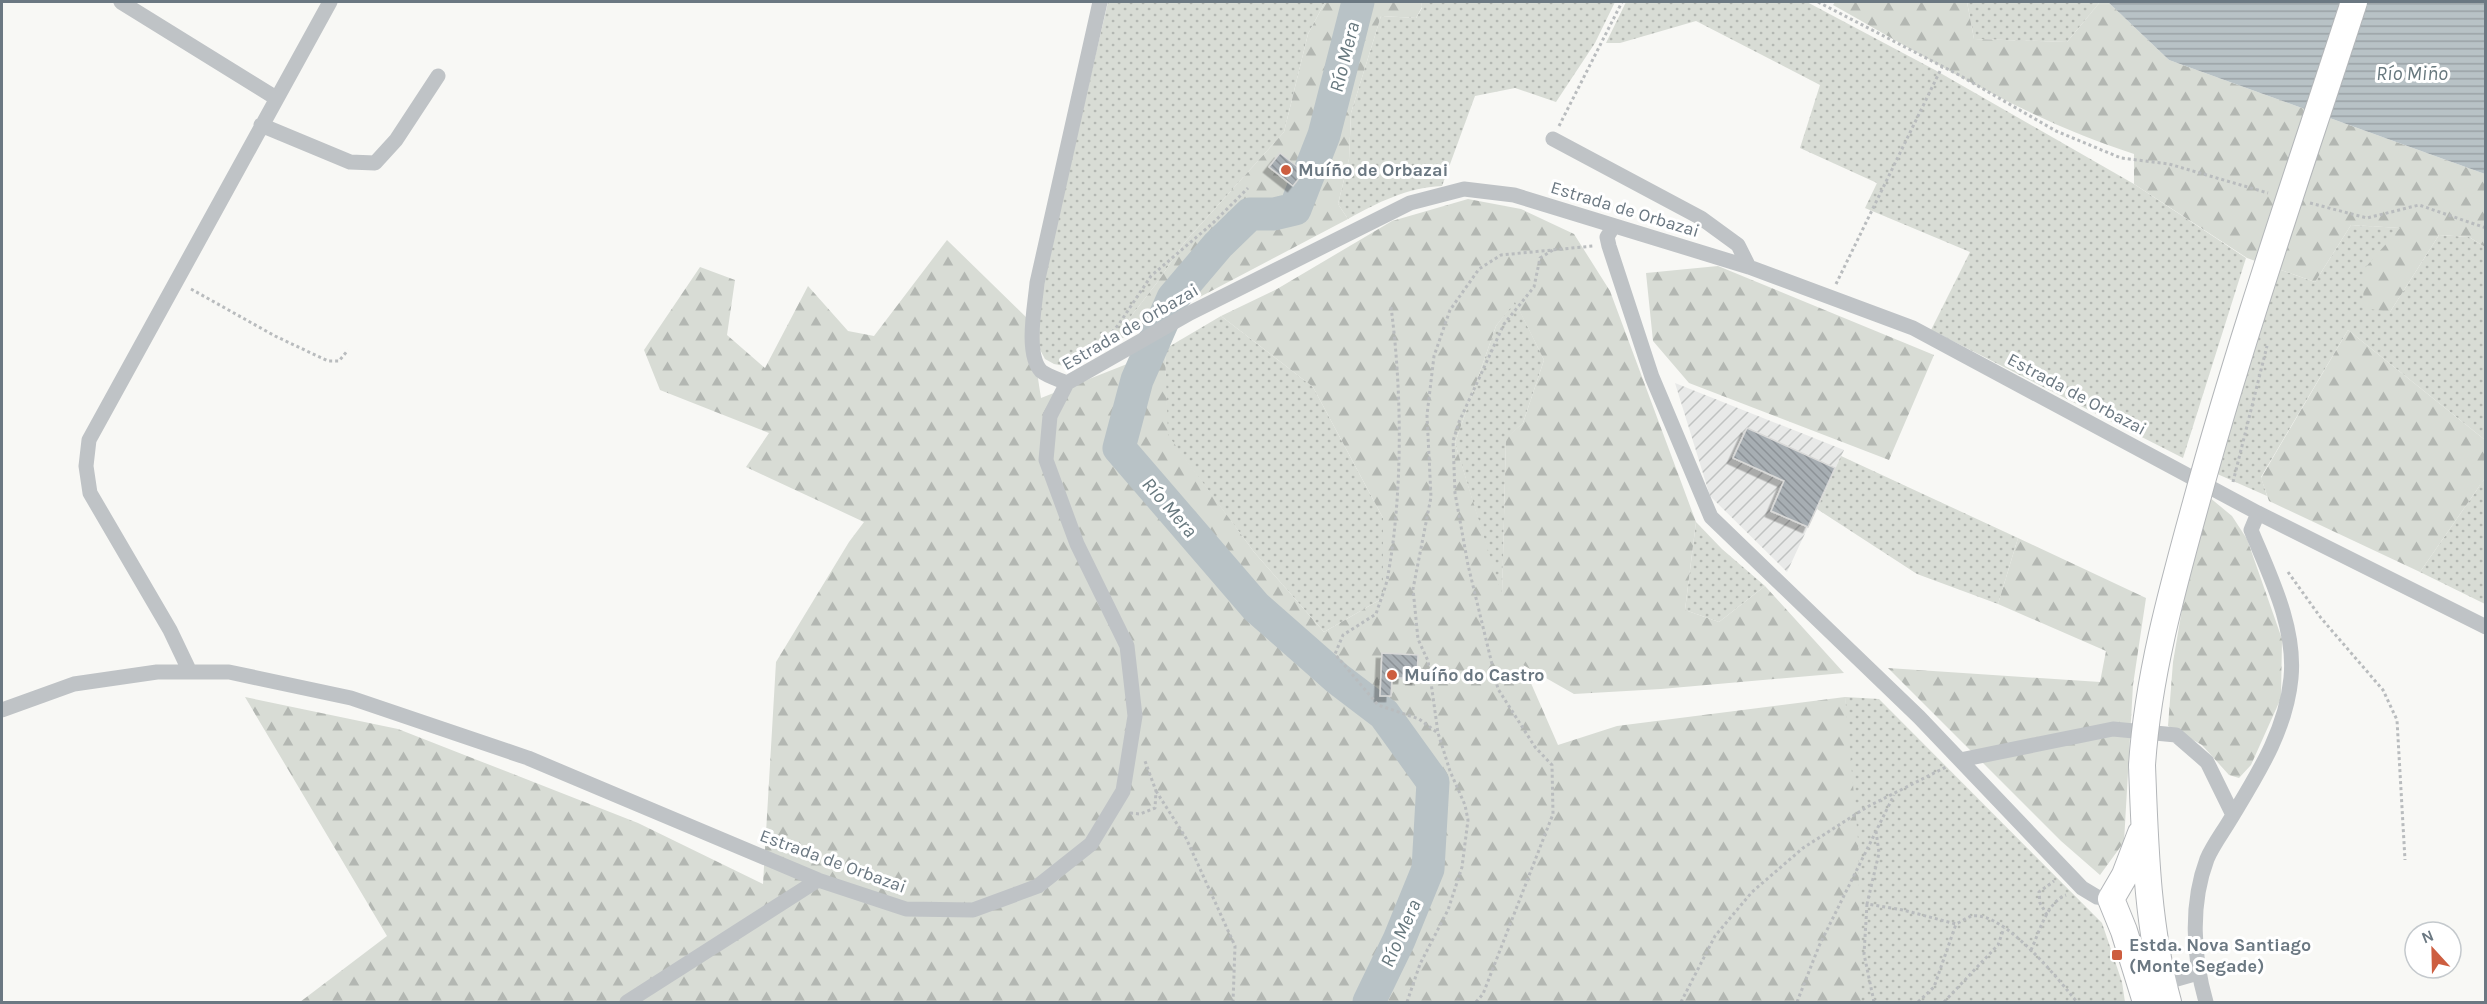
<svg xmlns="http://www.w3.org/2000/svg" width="2487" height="1004" viewBox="0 0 2487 1004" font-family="Karla,sans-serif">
<defs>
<pattern id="industrial-furrows" width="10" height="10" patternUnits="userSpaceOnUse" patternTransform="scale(1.5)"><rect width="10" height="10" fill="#e8e9e8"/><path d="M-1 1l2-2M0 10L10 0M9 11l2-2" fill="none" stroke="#c0c2c1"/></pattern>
<pattern id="grass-dots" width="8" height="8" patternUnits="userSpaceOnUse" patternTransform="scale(1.5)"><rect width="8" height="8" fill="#d8dcd5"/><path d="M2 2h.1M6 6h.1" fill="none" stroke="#b3b7b2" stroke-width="1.8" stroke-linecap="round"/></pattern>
<pattern id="forest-firs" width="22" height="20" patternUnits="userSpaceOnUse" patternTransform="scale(1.5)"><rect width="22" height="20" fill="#d8dcd5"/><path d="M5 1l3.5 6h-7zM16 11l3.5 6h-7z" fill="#b3b7b2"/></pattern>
<pattern id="water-rules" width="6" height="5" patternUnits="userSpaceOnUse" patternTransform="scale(1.5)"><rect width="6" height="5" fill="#b8c2c6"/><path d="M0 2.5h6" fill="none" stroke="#9aa2a6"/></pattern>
<pattern id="building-back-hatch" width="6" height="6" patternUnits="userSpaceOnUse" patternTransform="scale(1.5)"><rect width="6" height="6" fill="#a7aeb3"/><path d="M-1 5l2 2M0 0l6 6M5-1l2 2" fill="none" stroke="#8c9297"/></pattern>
<filter id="shadow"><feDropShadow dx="-5.5" dy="5.5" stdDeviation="0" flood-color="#0004"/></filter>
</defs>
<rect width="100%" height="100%" fill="#f8f8f5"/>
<!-- industrial -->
<path fill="url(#industrial-furrows)" d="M1675,383l169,67 -57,122 -77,-76z"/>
<!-- grass -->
<path fill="url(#grass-dots)" d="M1108,2h217l-17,32 -24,98 -100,111 -25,37 -30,39 10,10 -69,38 -16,-3 -9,-5 -7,-13 4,-62z
M1421,2h194l-20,41 -39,59 -41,-14 -40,8 -33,90c-36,2 -63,16 -94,33l-10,-15 11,-45 2,-46 30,-97 35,2 6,-10z
M1626,2h181l128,68 199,114 112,74 -63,200 -252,-128 39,-78 -105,-44 12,-25 -77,-35 20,-63 -124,-64 -76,22h-14z
M1967,2h133l-33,40 -93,-3z
M2351,225l50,3 -11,84 49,-77 30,2 16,10v193l-137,-110 -87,147 6,19 -52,-23 63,-204 37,13z
M1515,301l29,59 -21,63 -17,16 -4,159 -47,-155 41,-117z
M1221,316l92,71 70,131v80l-59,34 -70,-80 -87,-117 -2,-86z
M1841,456l177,82 -20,66 -81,-30 -100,-65z
M2485,478l1,126h-1l-65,-32z
M1696,522l26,27 43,37 -46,36 -34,-12z
M1845,697l34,2 223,224 20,59 3,20h-265z"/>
<!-- forest -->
<path fill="url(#forest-firs)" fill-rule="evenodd" d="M1325,2h96l1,5 -6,11 -35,-2 -30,97 -2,46 -11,45 10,15 -209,110 -10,-10 30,-39 25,-37 100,-111 24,-98z
M1835,2h132l7,37 93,3 33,-40h8l61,58 316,114v73l-16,-10 -30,-2 -49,77 -27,-4 1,-39 36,-41 -49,-3 -36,57 -68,-24 -113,-74v-30c-107,-34 -203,-94 -301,-149z
M1468,199l53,10 53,25 36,57 86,231 -11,88 34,12 46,-36 79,87 -183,16 -87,5 -51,-29 35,80 59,-19 228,-29 13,142 3,163h-1561l87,-66 -142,-239 153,32 240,94 125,61 13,-222 73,-120 15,-20 -118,-55 23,-34 -109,-43 -16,-40 56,-83 35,13 -8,55 38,33 43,-82 40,45 26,5 73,-96 82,80 12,78 124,-49 3,86 86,117 70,80 59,-34v-80l-70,-131 -92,-71 56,-27 115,-68zM1515,302l29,58 -21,63 -17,15 -4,157 -47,-152 41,-117z
M1718,266l216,89 -45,105 -200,-77 -36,-42 -7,-68z
M2348,330l137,110v38l-65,94 -151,-71 -8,-23z
M2209,497l23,19 15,23 35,100 -1,59 -30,67 -12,13 -10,-3 -27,-30 -34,-19 5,-64 14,-82z
M2018,538l128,60 -13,87 -9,157 -24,33 -39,-34 -173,-173 212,14 6,-31 -108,-47z"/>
<!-- water -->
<path fill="url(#water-rules)" d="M2108,2h377v172l-316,-114z"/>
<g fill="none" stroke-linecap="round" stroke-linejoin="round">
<!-- river -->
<path stroke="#b8c2c6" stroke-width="33" d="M1358,2l-34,133 -29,74 -21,5h-24l-32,31 -45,53 -36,82 -18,68 137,159 82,72 46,35 49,68 -5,87 -29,71 -30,62"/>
</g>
<!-- building -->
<path fill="url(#building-back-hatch)" stroke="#d9d9d8" stroke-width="1.5" filter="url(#shadow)" d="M1280,153l24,19 -11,14 -24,-19z
M1747,428l88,40 -27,59 -37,-16 13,-30 -51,-23z
M1382,653l36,2 -1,24 -7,-1 1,-6h-7l-1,6h-11l-1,18h-11z"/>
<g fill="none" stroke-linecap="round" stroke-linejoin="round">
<!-- trunk casing -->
<g stroke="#b3b6b9" stroke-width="28">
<path id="trunk" d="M2142,765c3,79 5,161 26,237
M2141,833l-16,42 -14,24 13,32 22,71"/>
</g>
<!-- path -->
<path stroke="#b9bcbe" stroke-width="3" stroke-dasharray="3 3" stroke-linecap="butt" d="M1818,2l141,73 97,56 65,27 48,6 99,29
M1559,126l63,-124
M2310,203l57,15 52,-13 67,23
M1836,284l106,-217
M191,289l84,47 53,25h11l9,-11
M1391,307c11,83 12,185 -3,268 -2,13 -8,26 -12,39l-33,21 -8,19 43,51 41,14 19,14
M1061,363l46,-25 12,-14 32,-48 62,-53 35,-35
M2233,482l34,-136
M2288,572l33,46 62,72 14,30 8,140
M1156,791l30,47 49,108 -2,56
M1130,813l10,1 15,-6 1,-17 -11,-30
M1876,831l3,22 -12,51 36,6 53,14c5,-2 11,-7 16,-8 32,-5 87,64 105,86
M1867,904l-3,50 10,48
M2047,915l-7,-12 -1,-11 15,-11
M2031,950c8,-17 16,-48 35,-55
M1407,1002l13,-38 28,-54 14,-43 6,-47 -3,-15 -15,-34 -12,-38 -10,-72 -10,-22 -5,-50 18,-92 -4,-82 7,-59 16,-46 29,-41 22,-14 92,-9
M1476,1002l7,-8 70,-180 -1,-49 -17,-18 -37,-58 -30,-124 -13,-72 -2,-52 6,-19 45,-98 30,-37 6,-29 13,-8
M1681,1002l34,-66 37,-44 51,-44 64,-41 79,-40
M1797,1002l22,-56 75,-151
M1918,1002l16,-15 22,-63
M1944,1002l54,-57 6,-17"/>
<!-- minor -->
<path stroke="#bfc3c6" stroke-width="15" d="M121,2l155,96
M261,125l89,37 25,1 21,-23 42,-64
M1553,139l148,79 37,27 11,22
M1613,227l-6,10 2,9 43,131 59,140 208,200 163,171 15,9 14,2
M1067,383c-7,-3 -20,-7 -26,-12 -16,-18 -6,-65 -4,-88l63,-281
M190,672l-20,-42 -80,-137 -4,-27 3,-26 241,-438
M2,710l72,-26 83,-12h72l122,26 177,60 290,122 88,29 67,1 65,-24 53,-42 32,-53 12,-75 -8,-70 -50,-102 -31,-84 4,-44 17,-33 123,-70 220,-110 54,-14 50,6 235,72 164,61 345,185 228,114
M1960,760l153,-31 63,6 31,27 26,53
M2163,983l35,-10
M627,1002l191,-122
M2206,1002c-13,-45 -16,-98 1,-143 6,-14 16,-27 23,-39 27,-45 56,-89 61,-142 5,-51 -21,-102 -40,-148l7,-17"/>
<!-- trunk -->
<use href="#trunk" stroke="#fff" stroke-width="26"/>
<!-- trunk-bridge casing -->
<g stroke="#b3b6b9" stroke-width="28" stroke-linecap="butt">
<path id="trunk-bridge" d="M2142,765c6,-89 30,-175 54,-262 46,-169 104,-335 158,-501"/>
</g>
<!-- trunk-bridge -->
<use href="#trunk-bridge" stroke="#fff" stroke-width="26"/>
</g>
<!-- markers -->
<g fill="#cd5e40" stroke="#fff" stroke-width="2">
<circle cx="1286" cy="170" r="6"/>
<circle cx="1392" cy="675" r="6"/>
<rect x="2111" y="949" width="12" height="12" rx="3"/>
</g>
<g text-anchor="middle" stroke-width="6" stroke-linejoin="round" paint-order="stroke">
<!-- poi labels -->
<g font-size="18" font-weight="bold" fill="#6b7882" stroke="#fff" text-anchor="start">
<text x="1298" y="176">Muíño de Orbazai</text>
<text x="1404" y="681">Muíño do Castro</text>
<text x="2129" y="951">Estda. Nova Santiago<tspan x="2129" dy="21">(Monte Segade)</tspan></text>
</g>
<!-- street labels -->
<g font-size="18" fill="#6b7882" stroke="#fff">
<text transform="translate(1625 209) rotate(17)" y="6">Estrada de Orbazai</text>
<text transform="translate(1130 327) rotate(-30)" y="6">Estrada de Orbazai</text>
<text transform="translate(2077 394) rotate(28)" y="6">Estrada de Orbazai</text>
<text transform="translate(833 861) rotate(20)" y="6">Estrada de Orbazai</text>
</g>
<!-- water labels -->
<g font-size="20" font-style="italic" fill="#67787e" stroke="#fff">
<text transform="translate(1344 57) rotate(-76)" y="7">Río Mera</text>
<text x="2412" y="80">Río Miño</text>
<text transform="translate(1170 507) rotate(49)" y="7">Río Mera</text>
<text transform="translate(1400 933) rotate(-66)" y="7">Río Mera</text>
</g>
</g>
<!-- border -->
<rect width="2487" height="1004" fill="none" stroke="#6b7882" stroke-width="6"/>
<!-- north arrow -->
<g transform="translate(2433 950) rotate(338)"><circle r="28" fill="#ffffff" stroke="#c4c9cd" stroke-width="1.5"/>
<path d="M0-4.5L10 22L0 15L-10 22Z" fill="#cd5e40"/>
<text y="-9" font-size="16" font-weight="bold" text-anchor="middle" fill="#6b7882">N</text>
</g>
</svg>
